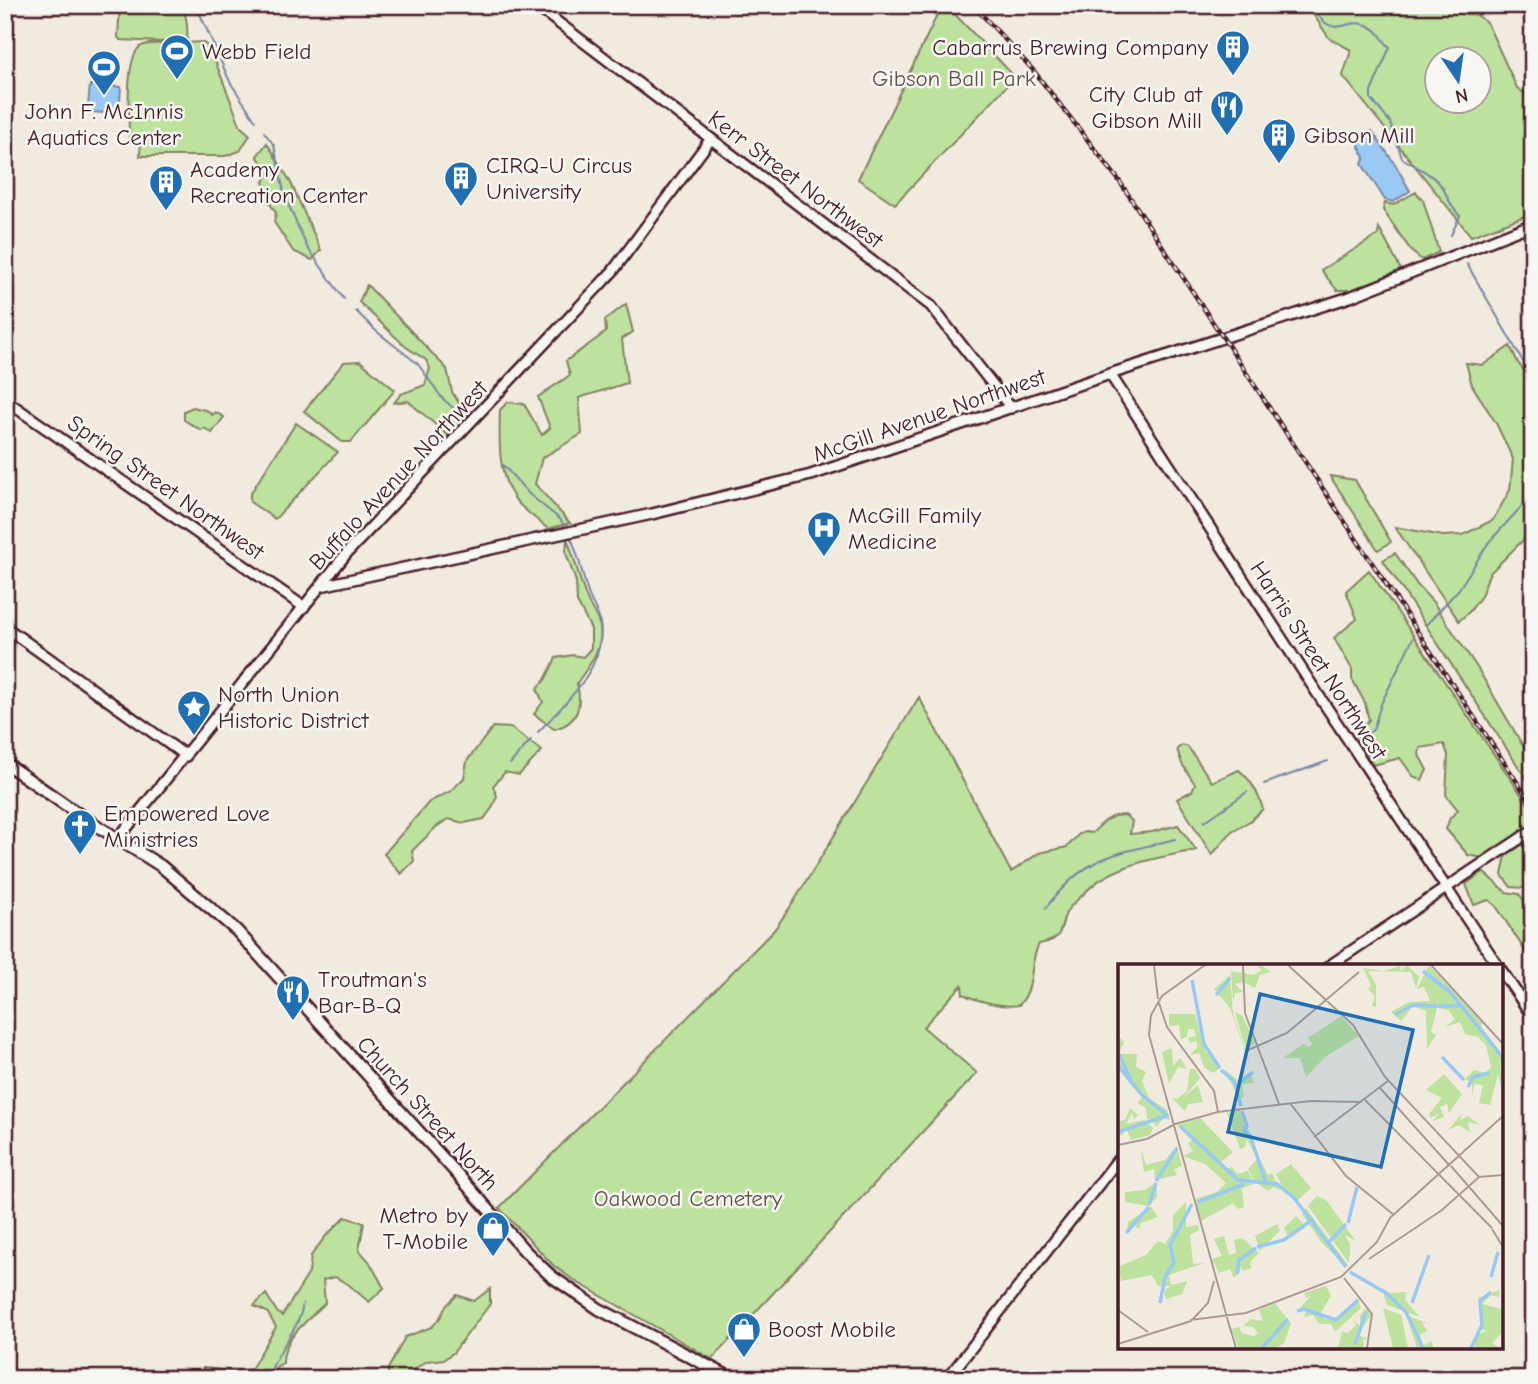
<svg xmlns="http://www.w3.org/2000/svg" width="1538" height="1384" viewBox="0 0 1538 1384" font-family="'Comic Neue',sans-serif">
<rect width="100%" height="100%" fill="#f1eade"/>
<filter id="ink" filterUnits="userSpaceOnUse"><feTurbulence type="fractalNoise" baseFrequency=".0143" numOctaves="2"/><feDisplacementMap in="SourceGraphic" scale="14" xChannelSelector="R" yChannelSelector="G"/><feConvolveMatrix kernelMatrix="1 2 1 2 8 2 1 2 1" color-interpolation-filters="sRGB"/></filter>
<g filter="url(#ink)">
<!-- green -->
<path fill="#bce29d" stroke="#838064" stroke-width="2" fill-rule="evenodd" d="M120,5h61c7,11 7,25 6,38l15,-1 8,6 31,79 9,8 -10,16 -15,5h-85l1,-18 -12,-1c0,-18 -4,-79 11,-90 7,-6 33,-2 43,-4l-63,-3 -2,-3z
M942,5h4l69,72 -120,127 -37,-25z
M1307,5h157l23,18 30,65 16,11v114l-62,23 -128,-160 8,-26 -22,-12zM1436,60h42v42h-42z
M267,143l23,38 31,69 -9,10 -19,-9 -19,-29 2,-9 -8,-13 -4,-18 5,-10 -12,-16z
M1416,192l7,8 16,52 -17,8 -10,-8 -29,-42 2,-7 8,2z
M1379,228l22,42 -50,20h-14l-16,-20 57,-35z
M367,285l80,84 5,23 16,25 -18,20 -42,-36 -14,2 7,-9 24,-9 5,-17 -4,-8 -20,-13 -47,-45z
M626,304l7,28 -11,7 5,44 -48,15 3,36 -40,24 -7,26 35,39 -22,6c-9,-8 -20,-16 -29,-25 -22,-24 -20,-63 -19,-94l8,-8 16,2 18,31 8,-7 -12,-31 32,-22 -4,-14 40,-29 -1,-12z
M1510,346l8,17 15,18v149l-44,44 -8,22 -11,15 -11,10 -64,-94 48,9 20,-1 30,-15 17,-30 3,-31 -17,-36 -24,-38 -6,-22 17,2z
M360,361l35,29 -44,52h-9l-38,-31 40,-49z
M193,407l15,4 4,4 3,-3 9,5 -12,16 -8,-5 -3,2 -17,-10v-9z
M296,423l42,29 -63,67 -25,-17v-8z
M1330,476l25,4 36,62 -13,8z
M567,539c8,19 12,39 19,58 3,10 13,20 14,31 4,20 -13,40 -23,55 5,22 2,40 -23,46l-20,-15 9,-12 -6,-13 8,-9 11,-22 17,-3 10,2 8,-9v-19l-14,-27 -1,-20 -10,-29z
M1395,553l23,33 15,16 45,67 55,94v26l-150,-229z
M1369,570l164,242v11l-50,35 -15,-3 -22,-26 4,-11 8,-8 -12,-15 2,-40 -4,-11 -24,4 -1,7 8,15 -5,10 -9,-4 -13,-18 -27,7 -17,-31 13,-14 -4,-17 -13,-24v-10l-18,-31 23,-19 -11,-28z
M919,697l92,175 28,-19 28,-6 12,-13 6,-2 7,1 13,-12 9,-5 11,-1 7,6 -2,13 22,-2 26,-7 18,25c-32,7 -64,11 -93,28 -11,6 -20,17 -29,25 -20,17 -2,36 -35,41 -12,23 -2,41 -20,61 -15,3 -42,-4 -56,-11l-1,-9 -39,42 54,46 -265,286 -137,-78 -21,-15 -55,-58 275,-278 19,-27z
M493,727l18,1 31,23 -23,24 -14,-3 -12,14 4,10 -5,12 -8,11 -20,4 -16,-4 -13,9 -23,23 2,10 -13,13 -17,-20 45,-52 22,-11 13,-13 3,-17z
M1182,745l6,2 24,35 27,-12c13,11 19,23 24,39l-13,12 -18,10 -20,24 -35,-56 15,-8 3,-7 -13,-20 -5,-15z
M1529,839l4,7v37l-10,5 -12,-1 -9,-12 4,-20z
M1483,872l23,20 13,2 10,13 4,-2v58l-37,-57 -7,-6 -15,5 -8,-21z
M345,1217l19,6 -5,27 10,11 15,27 -15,14 -20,-17 -14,-8 -12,3 2,23c-15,16 -43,35 -42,60l-7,4 -3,12h-72l2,-11c17,1 31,6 48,1l25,-42 -9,-15 -13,-6 12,-12 11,18 5,4 27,-43 2,-17 14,-19z
M490,1289v15l-37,49 -9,6 -17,2 -14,9 -7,9h-18v-10l17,-32 27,-10 8,-9 6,-12 11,-11 17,6z"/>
<!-- water -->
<path fill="#98c9f4" stroke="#7985a4" stroke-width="2" d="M90,85l31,2 -2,27 -27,-2 -4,-6z
M1372,131l23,33 15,27 -17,11 -8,-2 -23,-36 3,-7 -6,-10 1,-8z"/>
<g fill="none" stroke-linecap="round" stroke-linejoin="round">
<!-- stream -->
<path stroke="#7985a4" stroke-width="2" d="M196,5l34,77 26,39
M1310,5c28,42 33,8 61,22 9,4 11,14 19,20l-19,45v7l19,23 12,36c12,8 26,13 37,25 9,11 10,23 21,33l-9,19
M264,132l10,13 11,52 22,50 37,52
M1467,264l66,115
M356,311l20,20 42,33 24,34 19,17
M503,465l27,30 31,25 3,6
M1427,624l32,-35 30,-47 44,-48
M538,732c27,-28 69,-66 62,-109 -1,-11 -9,-20 -12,-30 -6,-18 -9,-39 -18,-57
M1355,741l18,-11 8,-26 32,-66
M510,764l21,-24
M1264,784l64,-23
M1204,822l43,-30
M1045,909c41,-55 69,-54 130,-70
M269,1379c5,-28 31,-48 34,-76"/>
<!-- tertiary casing -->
<g stroke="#4a1f2b" stroke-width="14">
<path id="tertiary" d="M535,5l396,301 80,102
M1110,374l211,325 177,267
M5,400l299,207
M321,586l331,-72 159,-39 299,-101 240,-77 183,-73
M5,627l181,129
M117,840l229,-286 267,-283 97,-131
M1329,966l204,-136
M1501,970l32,47
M947,1379l173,-222"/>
</g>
<!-- secondary casing -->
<g stroke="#4a1f2b" stroke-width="15">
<path id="secondary" d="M5,763l75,52 81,51 75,64 215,237 74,84 26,25 48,33 134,70"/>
</g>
<!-- tertiary -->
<use href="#tertiary" stroke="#f6f6f2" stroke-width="9"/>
<!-- secondary -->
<use href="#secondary" stroke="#f6f6f2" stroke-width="10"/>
<!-- rail casing -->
<g stroke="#4a1f2b" stroke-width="4.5">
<path id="rail" d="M973,5l60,65 85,109 415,627"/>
</g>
<!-- rail -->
<use href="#rail" stroke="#f6f6f2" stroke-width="2" stroke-dasharray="5" stroke-linecap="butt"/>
</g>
</g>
<!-- icons -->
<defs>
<g id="building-pin" transform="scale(1.75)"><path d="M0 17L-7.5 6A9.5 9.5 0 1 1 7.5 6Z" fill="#1f6fb2" stroke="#f6f6f2"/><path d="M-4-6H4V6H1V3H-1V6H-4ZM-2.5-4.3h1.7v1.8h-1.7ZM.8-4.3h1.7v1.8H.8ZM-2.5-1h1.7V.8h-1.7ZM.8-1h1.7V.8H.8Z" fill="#fff"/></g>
<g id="stadium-pin" transform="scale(1.75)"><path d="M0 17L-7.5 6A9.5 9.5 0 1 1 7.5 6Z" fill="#1f6fb2" stroke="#f6f6f2"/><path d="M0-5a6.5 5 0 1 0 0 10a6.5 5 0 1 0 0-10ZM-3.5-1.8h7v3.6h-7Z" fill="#fff"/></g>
<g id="restaurant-pin" transform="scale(1.75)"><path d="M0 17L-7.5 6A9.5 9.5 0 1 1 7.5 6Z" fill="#1f6fb2" stroke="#f6f6f2"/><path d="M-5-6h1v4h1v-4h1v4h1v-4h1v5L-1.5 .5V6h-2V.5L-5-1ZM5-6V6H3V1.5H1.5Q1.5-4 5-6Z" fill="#fff"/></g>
<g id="hospital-pin" transform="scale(1.75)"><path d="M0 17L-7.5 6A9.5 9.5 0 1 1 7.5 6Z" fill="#1f6fb2" stroke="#f6f6f2"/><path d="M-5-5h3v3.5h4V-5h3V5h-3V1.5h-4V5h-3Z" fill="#fff"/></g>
<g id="sight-pin" transform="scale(1.75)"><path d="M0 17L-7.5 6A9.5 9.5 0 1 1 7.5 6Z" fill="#1f6fb2" stroke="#f6f6f2"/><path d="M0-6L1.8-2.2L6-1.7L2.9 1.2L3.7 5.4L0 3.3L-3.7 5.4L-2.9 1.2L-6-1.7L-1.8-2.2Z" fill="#fff"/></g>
<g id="church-pin" transform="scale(1.75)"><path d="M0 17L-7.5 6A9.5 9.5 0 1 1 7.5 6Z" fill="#1f6fb2" stroke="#f6f6f2"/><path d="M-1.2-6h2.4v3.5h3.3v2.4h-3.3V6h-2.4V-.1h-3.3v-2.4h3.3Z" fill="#fff"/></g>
<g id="shop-pin" transform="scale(1.75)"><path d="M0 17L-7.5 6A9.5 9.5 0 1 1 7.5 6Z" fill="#1f6fb2" stroke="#f6f6f2"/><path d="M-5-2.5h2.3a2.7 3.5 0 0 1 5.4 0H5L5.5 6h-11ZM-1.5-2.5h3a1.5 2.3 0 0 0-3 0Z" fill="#fff"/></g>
</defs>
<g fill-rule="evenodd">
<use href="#building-pin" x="1233" y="47"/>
<use href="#stadium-pin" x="177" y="51"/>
<use href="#stadium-pin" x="104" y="67"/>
<use href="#restaurant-pin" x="1227" y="107"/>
<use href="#building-pin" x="1279" y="135"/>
<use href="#building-pin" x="461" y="178"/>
<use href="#building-pin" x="166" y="182"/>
<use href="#hospital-pin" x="824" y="528"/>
<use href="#sight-pin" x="194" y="707"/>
<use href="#church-pin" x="80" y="826"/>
<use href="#restaurant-pin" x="293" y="992"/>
<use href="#shop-pin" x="493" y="1228"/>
<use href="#shop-pin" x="744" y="1329"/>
</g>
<g text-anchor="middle" stroke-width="5" stroke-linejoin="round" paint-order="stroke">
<!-- poi labels -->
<g font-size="23" fill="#4a1f2b" stroke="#f6f6f2" text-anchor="start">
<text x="1208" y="55" text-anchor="end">Cabarrus Brewing Company</text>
<text x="202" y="59">Webb Field</text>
<text x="1202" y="102" text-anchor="end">City Club at<tspan x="1202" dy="26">Gibson Mill</tspan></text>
<text x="104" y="119" text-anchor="middle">John F. McInnis<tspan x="104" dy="26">Aquatics Center</tspan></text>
<text x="1304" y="143">Gibson Mill</text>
<text x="486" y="173">CIRQ-U Circus<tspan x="486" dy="26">University</tspan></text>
<text x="190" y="177">Academy<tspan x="190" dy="26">Recreation Center</tspan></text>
<text x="848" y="523">McGill Family<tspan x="848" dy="26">Medicine</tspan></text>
<text x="218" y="702">North Union<tspan x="218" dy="26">Historic District</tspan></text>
<text x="104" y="821">Empowered Love<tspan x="104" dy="26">Ministries</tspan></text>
<text x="318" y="987">Troutman's<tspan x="318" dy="26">Bar-B-Q</tspan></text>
<text x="468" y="1223" text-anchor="end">Metro by<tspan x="468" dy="26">T-Mobile</tspan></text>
<text x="768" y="1337">Boost Mobile</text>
</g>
<!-- park labels -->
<g font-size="23" fill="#665048" stroke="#f6f6f2">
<text x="954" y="86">Gibson Ball Park</text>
<text x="688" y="1206">Oakwood Cemetery</text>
</g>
<!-- street labels -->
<g font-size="23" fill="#4a1f2b" stroke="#f6f6f2">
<text transform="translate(796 179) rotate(37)" y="8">Kerr Street Northwest</text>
<text transform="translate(929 415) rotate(-19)" y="8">McGill Avenue Northwest</text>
<text transform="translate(398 475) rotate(-47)" y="8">Buffalo Avenue Northwest</text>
<text transform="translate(166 487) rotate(35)" y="8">Spring Street Northwest</text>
<text transform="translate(1319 660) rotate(57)" y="8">Harris Street Northwest</text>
<text transform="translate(428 1113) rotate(48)" y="8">Church Street North</text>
</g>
</g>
<!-- overview -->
<g transform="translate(1118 964)">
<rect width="385" height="385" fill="#f1eade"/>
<path d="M143,1l10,7 -11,3 -5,13 -12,-6 -8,2 8,8 -8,1 -2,9 -2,-31 23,4 8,-5 -5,-4zM289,1l12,12 -3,11 -5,-16 -43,-1 8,14v22l-4,-1 3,-10 -7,-7 3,-4 -8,-17 21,3 16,-5 1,5zM311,1l54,58 -2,3 22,30v38l-5,-20 -8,31 -11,-2 4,-18 -9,-1 -2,13v-13l-7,-5 9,-9 11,3 6,-6 -5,-22 -8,-8 -13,-3 -5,-12 -15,5 10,-8 -7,-9 -11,-2 -6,24 5,3 -9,14 -1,-38 -13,-5 -12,15 -10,-9 18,-10 21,-1 -6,-14 -7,2zM112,11l3,38 22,67 -25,-72 -16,-19zM117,48l7,3 13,28 -9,7zM51,50h26l10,36 15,18 -7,5 -9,-6 -5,-14 -9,2 8,-9 -2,-5 -6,2 -2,-5 8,-2 -2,-7h-6l-1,8 -6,2 -2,-14 -10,1zM223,52l18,20 -34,21 -19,20 -6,-19h-17l20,-14 6,3 3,-3 -4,-6zM0,72l6,6 -5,12h18l-1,13 10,5 -4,9 7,17 18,12 3,10 -6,-2 -8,9 -3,-8h-6l-1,-11 -9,-5 5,-5 -24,-29zM54,84l1,18 7,-8 7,11 -9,-2 -9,17 -7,-32zM72,105h5l5,9 -17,20 15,-13 5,17 -15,2 -3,7 -13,-13 5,1 10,-8zM105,105l15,11 12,-8 4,11 -12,1 2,13 -5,1zM326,110l18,20 -13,19 -2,-9 -7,3 4,10 -11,4 6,-8 -8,5 -2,-4 13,-16 -16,-8zM12,144l8,7 -4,4 -2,-6 -6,11 18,-4 9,8 -3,7 -19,5 -5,-12 -4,8 -4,-3v-12l7,-1zM122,146l18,44 -3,1 -8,-16 -2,8 -5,2 -10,-28 -3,-8zM344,149l-2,7 8,-4 12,9 -12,-3 2,10 -11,-7 -11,5zM82,154l33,34 -14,12 7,5 6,-2 5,7 11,-3 6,13 -12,4 2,19 -6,2 -5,-6 -32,18 -6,-22 22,-7 9,-9 -21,-19 -22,-8 10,-5 -5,-8 4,-2 -15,-16zM59,182l5,20 -8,3 3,6 -22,5 -1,-11 -10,3 -3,-23 5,16 19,-5zM141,193l9,18 4,-2 8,18 -6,-4 -6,4 -14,-10 -6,-12zM173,200l20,24 -13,12 -14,-10 -8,-16zM38,218l1,15 -8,9 -24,-4v-10l20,-2zM199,232l9,4 30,41 -11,-6 5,9 -1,19 -41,-57zM68,238v25l12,-2 1,5 -9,5 3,29 11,-1 -35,12 2,10 16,-4 -5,13 -16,5 -2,-8 6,-5h-12l-6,-11 -31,6 -3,-14 28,-12 12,-14 7,3 8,-13v-16zM33,243l7,10 -17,6 -2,6 -6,-5 -6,9 1,-11zM188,244l42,57 -2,2 -24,-24 -20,-29zM178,252l10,11 -17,12 -5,-11zM159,260l3,6 -20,21 -5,-15zM106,272l5,19 7,-2 -2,-13 8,-2 17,15 -9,9 1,6 -8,3 -4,-7 2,6 -7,8 -4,-9 -11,4 -7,-14 10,-3 -8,-17zM208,322l5,10 -11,18 5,5 16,-3 17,-17 3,9 -26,24 -4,-8h-12l-6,-9 -9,2 2,-6 -8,-1 13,-14 -5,2 -2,-5zM264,324l8,5 16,-1 -1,8 15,17 -33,-12zM382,326l-1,7 -8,-2 -9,9 19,5 2,-11v34l-11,11 7,5h-24l1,-12 11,-6h-9l5,-9 -5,-23zM157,339l16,21 -7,19 -8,5h-38l-6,-19 8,-2 1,6 13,3 4,-3 -5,-6 -10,-1 8,-7 12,2 -4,-11zM249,343l4,8 -13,20 10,4 -5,1 1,8h-26l4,-16 6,1 8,-8 -3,-5 7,6v-11zM265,344l18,7 7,33h-15zM288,351l26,10 -10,-3 5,9 -7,4 3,11 8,-5 3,7h-17z" fill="#bce29d"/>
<path fill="none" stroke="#98c9f4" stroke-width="3.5" d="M305,7l27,21 53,66M74,16l12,64 16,24M98,31l14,-17M320,42h22M277,51l18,-10 24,1M1,90l12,26M324,93l22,23M0,101l24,30 26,21M103,106l13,11 7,25M118,122l17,-14M350,123l5,-10 16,-4M124,147l5,15 -3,5 6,4 16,48M62,162l58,54 39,4 17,14 52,69M0,168l48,-16M38,217l21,-33M80,238l46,-18M31,241l7,-22M230,259l9,-36M8,269l23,-26M211,278l17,-18M139,283l27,-7 29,-21M232,308l36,21 20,19 17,36M119,310l2,-14 17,-12M373,313l7,-25M42,339l5,-26 9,-14 -4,-18 22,-41M294,339l17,-48M179,347l7,-2 32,11 22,-20M237,380l11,-32M144,384l26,-29M353,384l11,-23 -2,-24 11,-9"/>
<path fill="none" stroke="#ae9996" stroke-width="2" d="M36,1l4,34M87,1l-43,31 -11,19 -2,20 82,297M125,1l2,48 34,91M170,1l65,60 32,52 94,100M313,1l72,79M41,39l8,24 47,64 4,21 93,-11 51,1M130,86l39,-17 72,-61M262,124l70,78M247,136l127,128M172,139l56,73 48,39M196,173l74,-56M0,181l29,-6 28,-15 43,-12M333,202l52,60M351,222l10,-9 24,-2M374,265l11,18M251,295l73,-49 27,-24M226,314l28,36 -5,34M0,346l30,22M72,356l56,-7 95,-36 36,-35 13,-24 113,-102M112,363l6,21M0,380l73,-23 17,-18 6,-22"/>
<path fill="#1f6fb2" fill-opacity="0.15" stroke="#1f6fb2" stroke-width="3.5" d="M142,30l153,36 -32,137 -153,-35z"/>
<rect width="385" height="385" fill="none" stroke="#4a1f2b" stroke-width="3.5"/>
</g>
<!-- margin -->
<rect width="1538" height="1384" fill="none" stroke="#f6f6f2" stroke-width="28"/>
<rect x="14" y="14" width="1510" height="1356" fill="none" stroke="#4a1f2b" stroke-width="2.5" filter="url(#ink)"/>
<!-- north arrow -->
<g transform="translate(1458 80) rotate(167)"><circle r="33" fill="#f6f6f2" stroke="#b1a0a2" stroke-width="2"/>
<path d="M0-5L12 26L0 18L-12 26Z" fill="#1f6fb2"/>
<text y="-10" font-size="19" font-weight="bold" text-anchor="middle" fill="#4a1f2b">N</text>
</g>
</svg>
